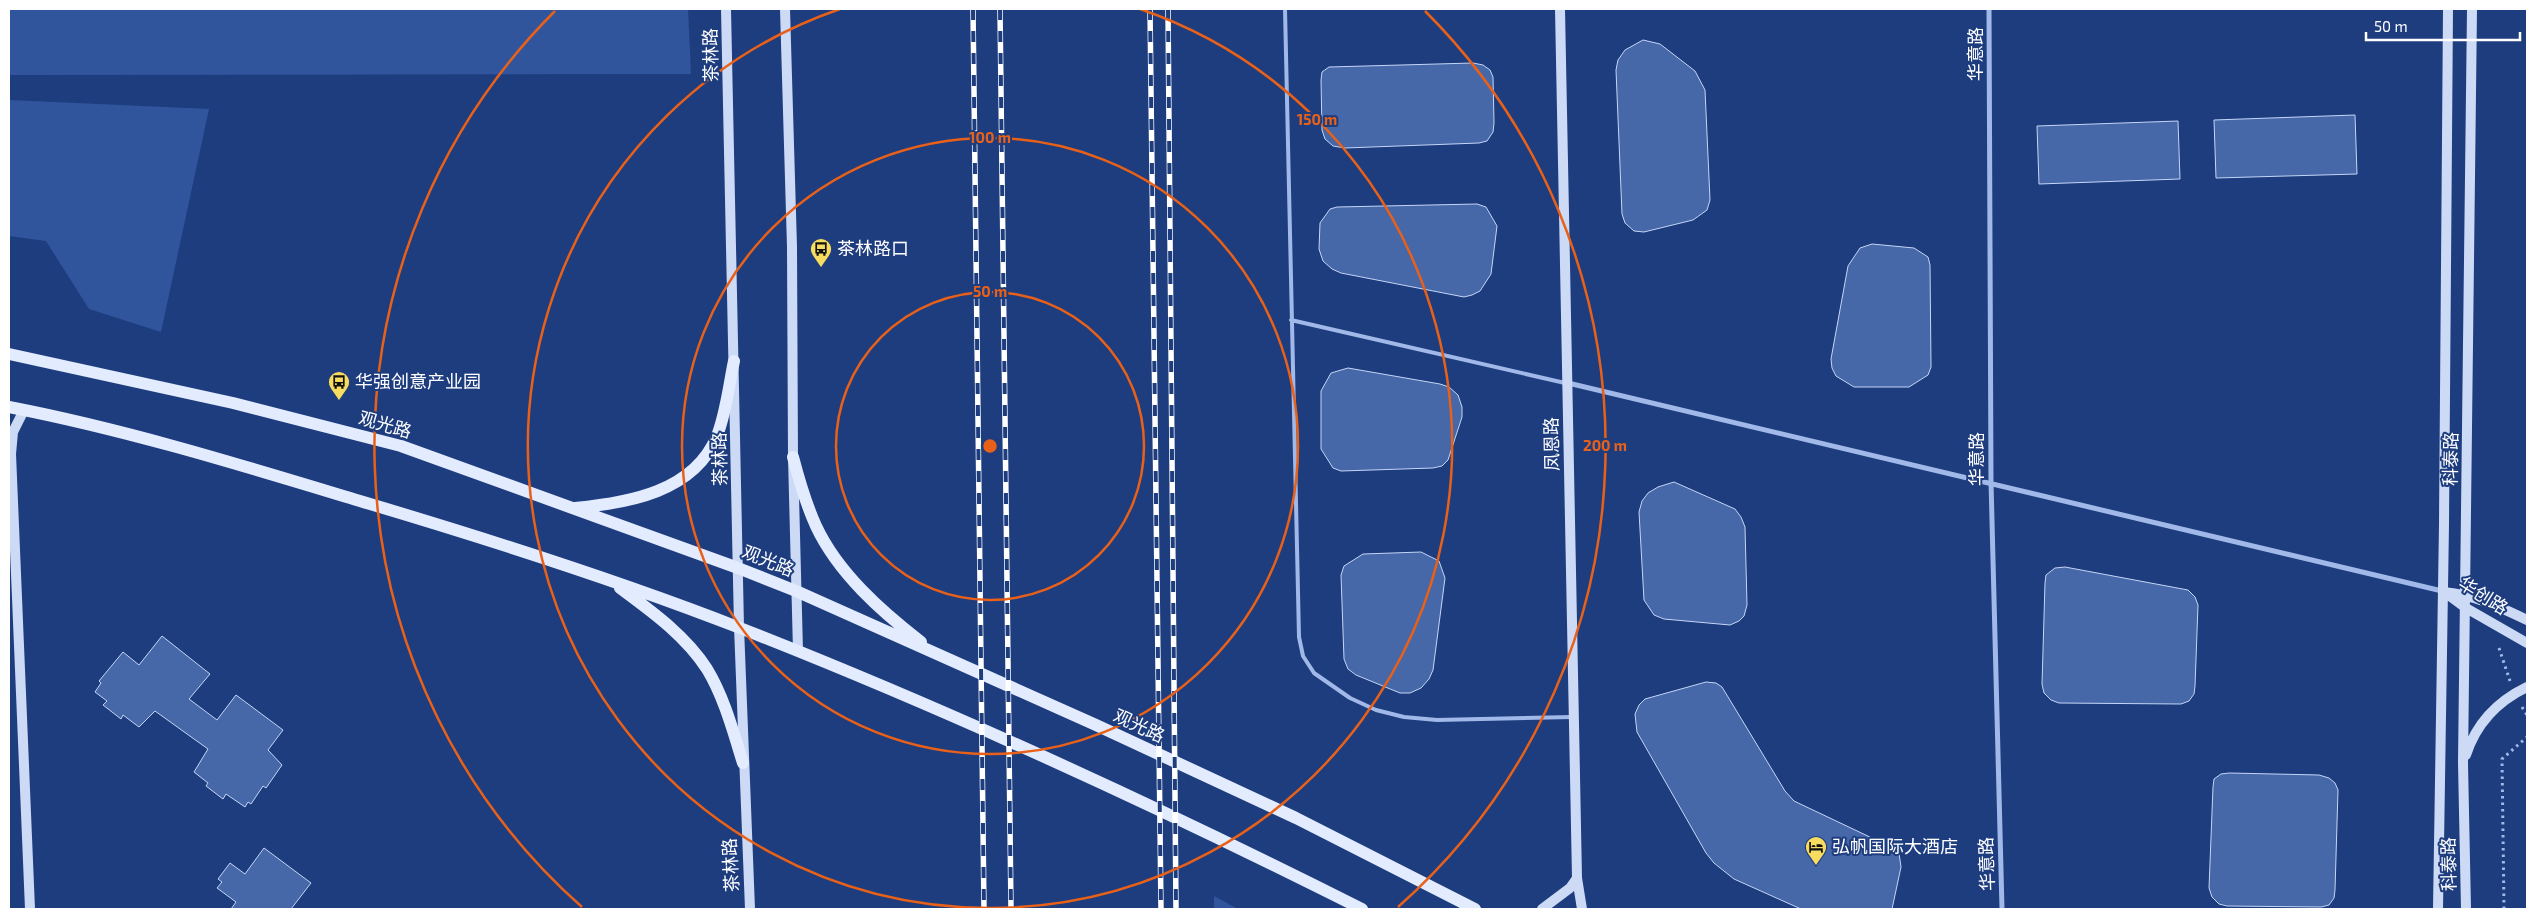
<svg xmlns="http://www.w3.org/2000/svg" width="2536" height="918" viewBox="0 0 2536 918" font-family="'Exo 2','Noto Sans SC',sans-serif">
<rect width="100%" height="100%" fill="#1e3d7f"/>
<!-- green -->
<path fill="#30559d" d="M9,9h679l3,65 -682,1z
M9,100l200,9 -48,223 -72,-23 -43,-68 -37,-5z
M1214,896l24,13h-24z"/>
<!-- building -->
<path fill="#4667a8" stroke="#c5d6f6" d="M1643,40l17,4 35,27 10,19 5,110 -3,10 -14,10 -49,12 -10,-1 -9,-8 -3,-9 -6,-144 2,-10 7,-10z
M1473,63l10,2 7,5 3,7 1,46 -1,9 -6,9 -8,2 -134,5 -12,-2 -8,-7 -3,-9 -1,-50 1,-8 7,-5z
M2355,115l2,59 -141,4 -2,-58z
M2178,121l2,58 -141,5 -2,-58z
M1477,204l9,3 11,19 -6,48 -11,17 -8,4 -8,2 -123,-24 -9,-4 -9,-8 -4,-12 1,-26 10,-14 7,-2z
M1872,244l42,4 14,9 2,8 1,102 -3,8 -19,12h-55l-18,-11 -4,-8 -1,-9 17,-93 12,-18z
M1348,368l92,16 9,3 9,8 4,12v10l-14,43 -6,6 -9,2 -92,3 -8,-3 -12,-19v-58l10,-18z
M1674,482l61,27 6,8 4,10 2,78 -3,11 -5,5 -9,4 -66,-6 -10,-4 -10,-15 -5,-88 3,-11 6,-8 10,-6z
M1421,552l18,9 6,17 -12,92 -4,9 -8,9 -11,5h-10l-44,-18 -8,-6 -4,-10 -3,-84 3,-9 19,-12z
M2065,567l123,23 7,7 3,8 -3,81 -1,8 -5,7 -8,3 -122,-1 -8,-3 -7,-7 -2,-9 3,-101 1,-8 9,-7z
M162,636l48,38 -21,25 28,21 19,-25 47,35 -15,20 14,15 -16,23 -3,-2 -12,18 -3,-2 -3,5 -19,-13 -3,5 -17,-13 2,-3 -14,-11 14,-23 -53,-38 -16,16 -16,-12 -2,4 -18,-14 4,-4 -12,-9 6,-9 -2,-2 24,-29 16,13z
M1706,682l10,1 6,4 63,104 9,10 99,47 6,5 2,14 -9,42h-91l-67,-30 -20,-16 -8,-10 -69,-121 -2,-18 4,-9 6,-6z
M2229,773l90,2 10,3 6,5 3,7 -3,100 -1,8 -5,7 -8,2 -94,-1 -8,-2 -7,-7 -3,-9 4,-101 1,-8 7,-5z
M264,848l47,35 -20,26h-60l5,-7 -19,-14 5,-6 -4,-3 12,-16 15,11z"/>
<g fill="none" stroke-linecap="round" stroke-linejoin="round">
<!-- path -->
<path stroke="#a1b9e8" stroke-width="3" stroke-dasharray="2.5 4" stroke-linecap="butt" d="M2499,648l11,33
M2522,707l5,8
M2504,909l-2,-150 25,-22"/>
<!-- lane -->
<path stroke="#a1b9e8" stroke-width="4" d="M1285,9l14,628 4,19 11,17 36,25 26,12 28,7 33,3 135,-3
M1291,320l274,63"/>
<!-- street -->
<path stroke="#a1b9e8" stroke-width="5" d="M1989,9l2,473 11,427
M1568,383l874,208"/>
<!-- secondary -->
<path stroke="#ccdaf6" stroke-width="10" d="M726,9l13,618 11,282
M785,9l7,238 1,210 5,194
M1560,9l17,869
M24,410l-11,22 -2,22 19,455
M2443,591l23,17 61,35
M2444,592c31,3 56,15 83,28
M2466,755c10,-31 32,-54 61,-68
M1542,909l28,-21 7,-10 5,31
M2438,909l6,-385 4,-515
M2466,909l-3,-146 9,-754"/>
<!-- primary -->
<path stroke="#e3ebfe" stroke-width="12" d="M9,354l224,49 168,43 337,122 58,23 300,134 200,93 179,91
M9,407c119,23 235,59 351,94 128,38 255,78 380,127 212,83 419,179 622,281
M793,457c6,23 13,47 23,69 22,47 65,85 105,116
M575,508c53,-5 119,-16 142,-72 9,-23 12,-51 17,-75
M620,588c31,23 65,47 87,81 17,28 26,62 36,94"/>
<!-- rail casing -->
<g stroke="#fff" stroke-width="5.5">
<path id="rail" d="M973,9l11,900
M1000,9l11,900
M1150,9l11,900
M1168,9l8,900"/>
</g>
<!-- rail -->
<use href="#rail" stroke="#1e3d7f" stroke-width="4" stroke-dasharray="11" stroke-linecap="butt"/>
</g>
<!-- distance rings -->
<g fill="none" stroke="#e96118" stroke-width="2.5">
<circle cx="990" cy="446" r="154"/>
<circle cx="990" cy="446" r="308"/>
<path d="M1140 9A462 462 0 1 1 840 9"/>
<path d="M582 907A615 615 0 0 1 555 11M1425 11A615 615 0 0 1 1398 907"/>
</g>
<!-- icons -->
<defs>
<g id="bus-pin" transform="scale(1.125)"><path d="M0 17L-7.5 6A9.5 9.5 0 1 1 7.5 6Z" fill="#f8dc60" stroke="#1e3d7f"/><path d="M-5-6H5V4H4V6H2V4H-2V6H-4V4H-5ZM-3.5-4V0h7V-4ZM-3.5 1.2v1.5H-2V1.2ZM2 1.2v1.5H3.5V1.2Z" fill="#111"/></g>
<g id="hotel-pin" transform="scale(1.125)"><path d="M0 17L-7.5 6A9.5 9.5 0 1 1 7.5 6Z" fill="#f8dc60" stroke="#1e3d7f"/><path d="M-6-4.5h1.5V1H6V5H4.5V3h-9V5H-6ZM-4 0a1.8 1.8 0 1 1 3.6 0ZM.5 0V-2.5h3Q6-2.5 6 0Z" fill="#111"/></g>
</defs>
<g fill-rule="evenodd">
<use href="#bus-pin" x="821" y="249"/>
<use href="#bus-pin" x="339" y="382"/>
<use href="#hotel-pin" x="1816" y="847"/>
</g>
<g text-anchor="middle" stroke-width="4" stroke-linejoin="round" paint-order="stroke">
<!-- street labels -->
<g font-size="18" fill="#fff" stroke="#1e3d7f">
<text transform="translate(1976 54) rotate(-90)" y="6">华意路</text>
<text transform="translate(711 55) rotate(-91)" y="6">茶林路</text>
<text transform="translate(385 425) rotate(16)" y="6">观光路</text>
<text transform="translate(1552 444) rotate(-91)" y="6">凤恩路</text>
<text transform="translate(720 459) rotate(-91)" y="6">茶林路</text>
<text transform="translate(1977 459) rotate(-90)" y="6">华意路</text>
<text transform="translate(2451 459) rotate(-89)" y="6">科泰路</text>
<text transform="translate(768 561) rotate(22)" y="6">观光路</text>
<text transform="translate(2483 596) rotate(32)" y="6">华创路</text>
<text transform="translate(1139 726) rotate(25)" y="6">观光路</text>
<text transform="translate(1987 864) rotate(-92)" y="6">华意路</text>
<text transform="translate(2449 864) rotate(-91)" y="6">科泰路</text>
<text transform="translate(731 865) rotate(-93)" y="6">茶林路</text>
</g>
<!-- poi labels -->
<g font-size="18" fill="#fff" stroke="#1e3d7f" text-anchor="start">
<text x="837" y="255">茶林路口</text>
<text x="355" y="388">华强创意产业园</text>
<text x="1832" y="853">弘帆国际大酒店</text>
</g>
</g>
<circle cx="990" cy="446" r="8" fill="#e96118" stroke="#1e3d7f" stroke-width="2.5"/>
<g font-size="15" text-anchor="middle" font-weight="bold" fill="#e96118" stroke="#1e3d7f" stroke-width="4" stroke-linejoin="round" paint-order="stroke">
<text x="1317" y="125">150 m</text>
<text x="990" y="143">100 m</text>
<text x="990" y="297">50 m</text>
<text x="1605" y="451">200 m</text>
</g>
<!-- border -->
<rect width="2536" height="918" fill="none" stroke="#ffffff" stroke-width="20"/>
<!-- scale -->
<path d="M2366 32v8h154v-8" fill="none" stroke="#ffffff" stroke-width="2.5"/>
<text x="2374" y="32" font-size="15" fill="#ffffff" stroke="#1e3d7f" stroke-width="4" paint-order="stroke">50 m</text>
</svg>
